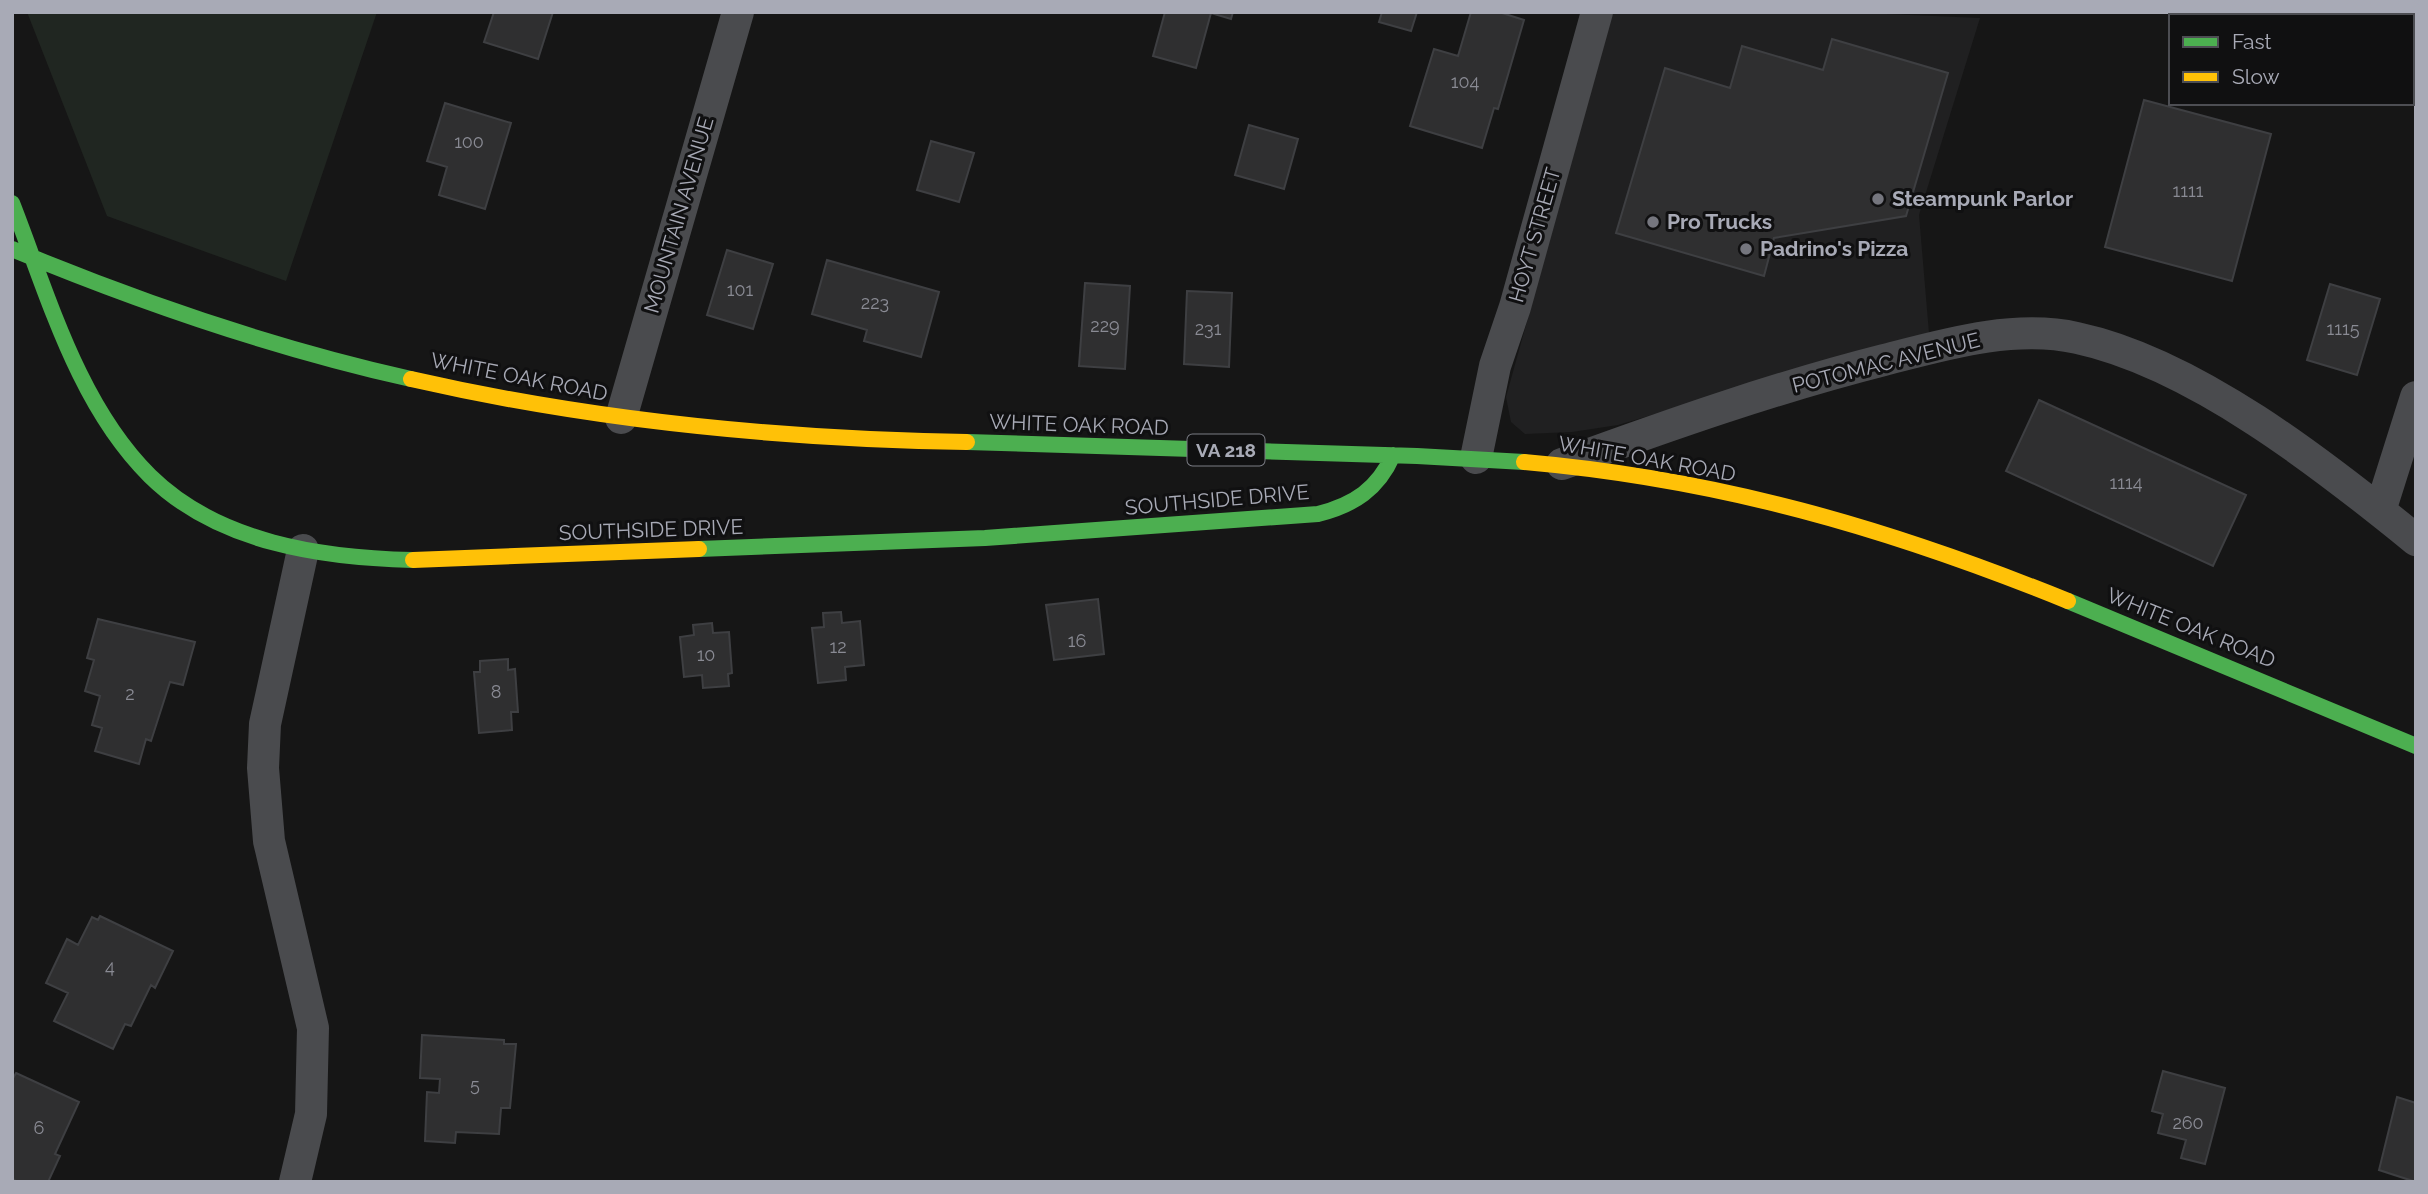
<svg xmlns="http://www.w3.org/2000/svg" width="2428" height="1194" viewBox="0 0 2428 1194" font-family="Raleway,sans-serif">
<rect width="100%" height="100%" fill="#161616"/>
<!-- built -->
<path fill="#202021" d="M1613,12h227l140,6 -61,197 10,118 -311,92 -46,7 -47,2 -14,-12 -5,-25z"/>
<!-- green -->
<path fill="#202621" d="M27,12h350l-91,269 -179,-65z"/>
<!-- building -->
<path fill="#2f2f30" stroke="#3e3f42" stroke-width="2" d="M494,12h59l-15,47 -54,-17z
M1165,12h68l-2,7 -20,-6 -15,55 -43,-12z
M1382,12h35l-6,19 -32,-9z
M1471,12h28l25,8 -26,89 -4,-1 -12,40 -72,-22 24,-77 24,7z
M2307,12h58l-1,4h-58z
M1832,39l116,34 -42,143 -132,22 -10,38 -148,-43 49,-165 65,20 12,-42 81,24z
M2144,100l127,34 -39,147 -127,-34z
M445,103l66,20 -26,86 -46,-14 8,-28 -20,-6z
M1249,125l49,14 -14,50 -49,-14z
M931,141l43,12 -15,49 -42,-12z
M727,250l46,14 -20,65 -46,-14z
M827,260l112,32 -18,65 -57,-16 3,-11 -55,-16z
M1085,283l45,3 -5,83 -46,-3z
M2330,284l50,15 -23,76 -50,-15z
M1187,291l45,2 -3,74 -45,-3z
M2039,400l207,95 -33,71 -207,-95z
M1098,599l6,55 -50,6 -8,-55z
M841,612l1,11 18,-2 4,44 -19,2 1,13 -28,3 -6,-55 12,-1 -1,-14z
M98,619l97,23 -12,43 -13,-3 -19,59 -5,-2 -7,25 -44,-13 7,-23 -10,-3 8,-29 -15,-5 9,-31 -7,-2z
M712,623l1,10 16,-1 3,41 -4,1 1,12 -26,2 -1,-13 -18,2 -4,-40 14,-2 -1,-10z
M508,659v11l7,-1 3,43h-7l1,18 -33,3 -5,-61h6v-11z
M100,916l73,35 -18,37 -4,-3 -20,41 -6,-2 -12,25 -59,-28 14,-28 -22,-10 21,-44 11,6 14,-28 6,3z
M422,1035l82,5v4h12l-6,64h-9l-2,26 -43,-2 -1,11 -30,-2 2,-49 12,1 1,-14 -20,-1z
M2163,1071l62,17 -20,76 -24,-6 5,-18 -28,-7 5,-19 -11,-3z
M16,1073l63,29 -24,52 5,2 -12,26h-31l-5,-4v-98z
M2397,1097l19,6v79l-37,-12z"/>
<g fill="none" stroke-linecap="round" stroke-linejoin="round">
<!-- street -->
<path stroke="#4a4b4e" stroke-width="32" d="M621,418l117,-406
M1476,458l19,-92 20,-59 82,-295
M1562,464c107,-39 212,-76 322,-104 62,-16 130,-36 193,-22 117,25 247,127 339,202
M2380,511l36,-114
M295,1182l16,-68 2,-86 -44,-187 -6,-73 2,-44 38,-174"/>
<!-- fast -->
<path stroke="#4caf50" stroke-width="16" d="M12,203c36,92 66,202 138,273 68,67 172,82 263,84
M12,249c130,54 261,99 399,130
M967,442l450,14 107,6
M699,549l286,-11 333,-24c36,-9 60,-25 75,-59
M2068,601l348,145"/>
<!-- slow -->
<path stroke="#ffc107" stroke-width="16" d="M411,379c184,42 367,60 556,63
M1524,462c195,17 364,66 544,139
M413,560l286,-11"/>
</g>
<!-- markers -->
<g fill="#75767e" stroke="#101011" stroke-width="2.5">
<circle cx="1878" cy="199" r="7"/>
<circle cx="1653" cy="222" r="7"/>
<circle cx="1746" cy="249" r="7"/>
</g>
<g text-anchor="middle" stroke-width="6" stroke-linejoin="round" paint-order="stroke">
<!-- number labels -->
<g font-size="18" fill="#8a8b94">
<text x="1465" y="88">104</text>
<text x="469" y="148">100</text>
<text x="2188" y="197">1111</text>
<text x="740" y="296">101</text>
<text x="875" y="309">223</text>
<text x="1105" y="332">229</text>
<text x="1208" y="335">231</text>
<text x="2343" y="335">1115</text>
<text x="2126" y="489">1114</text>
<text x="1077" y="647">16</text>
<text x="838" y="653">12</text>
<text x="706" y="661">10</text>
<text x="496" y="698">8</text>
<text x="130" y="700">2</text>
<text x="110" y="973">4</text>
<text x="475" y="1091">5</text>
<text x="2188" y="1129">260</text>
<text x="39" y="1134">6</text>
</g>
<!-- shield labels -->
<rect fill="#101011" stroke="#7a7c84" stroke-width="2" x="1187.5" y="434.5" width="77" height="31" rx="5"/>
<g font-size="19" font-weight="bold" fill="#a8aab6">
<text x="1226" y="457">VA 218</text>
</g>
<!-- poi labels -->
<g font-size="21" font-weight="bold" fill="#a8aab6" stroke="#101011" text-anchor="start">
<text x="1892" y="206">Steampunk Parlor</text>
<text x="1667" y="229">Pro Trucks</text>
<text x="1760" y="256">Padrino's Pizza</text>
</g>
<!-- street labels -->
<g font-size="21" fill="#a8aab6" stroke="#101011">
<text transform="translate(679 215) rotate(-74)" y="7">MOUNTAIN AVENUE</text>
<text transform="translate(1535 235) rotate(-74)" y="7">HOYT STREET</text>
<text transform="translate(1886 363) rotate(-14)" y="7">POTOMAC AVENUE</text>
<text transform="translate(519 377) rotate(11)" y="7">WHITE OAK ROAD</text>
<text transform="translate(1079 425) rotate(2)" y="7">WHITE OAK ROAD</text>
<text transform="translate(1647 459) rotate(10)" y="7">WHITE OAK ROAD</text>
<text transform="translate(1217 500) rotate(-5)" y="7">SOUTHSIDE DRIVE</text>
<text transform="translate(651 530) rotate(-2)" y="7">SOUTHSIDE DRIVE</text>
<text transform="translate(2191 628) rotate(22)" y="7">WHITE OAK ROAD</text>
</g>
</g>
<!-- border -->
<rect width="2428" height="1194" fill="none" stroke="#a8aab6" stroke-width="28"/>
<!-- legend -->
<rect x="2169" y="14" width="245" height="91" fill="#101011" stroke="#4d4e53" stroke-width="2"/>
<rect x="2183" y="37" width="35" height="10" fill="#4caf50" stroke="#4d4e53" stroke-width="2"/>
<text x="2232" y="49" font-size="21" fill="#a8aab6">Fast</text>
<rect x="2183" y="72" width="35" height="10" fill="#ffc107" stroke="#4d4e53" stroke-width="2"/>
<text x="2232" y="84" font-size="21" fill="#a8aab6">Slow</text>
</svg>
